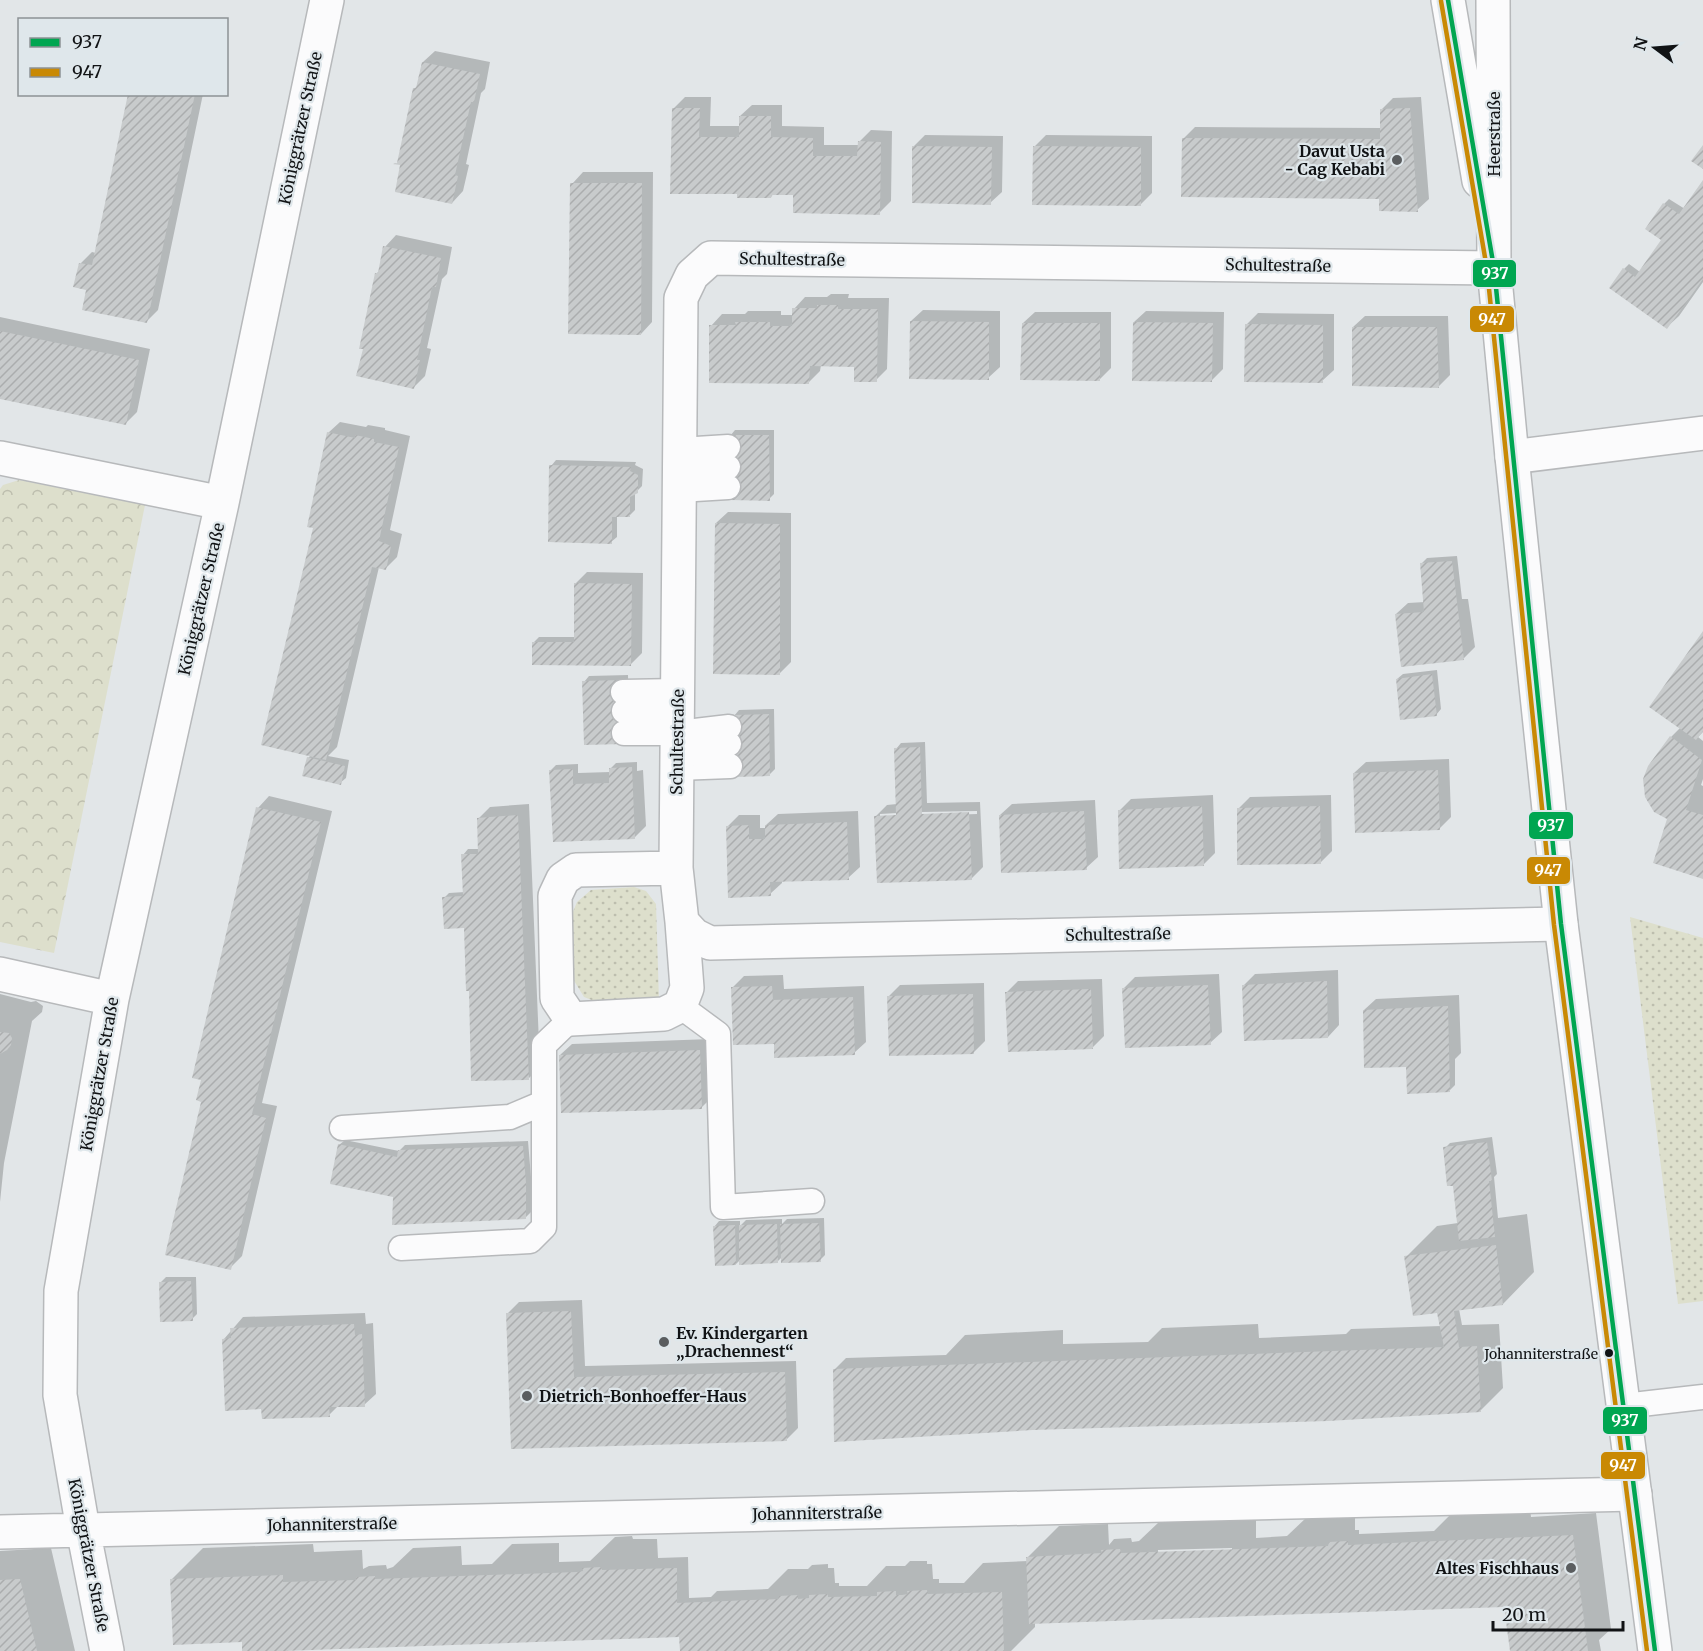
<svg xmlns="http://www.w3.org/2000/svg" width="1703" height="1651" viewBox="0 0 1703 1651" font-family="Merriweather,serif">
<defs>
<pattern id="grass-dots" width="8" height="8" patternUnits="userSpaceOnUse" patternTransform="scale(1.5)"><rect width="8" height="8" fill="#dddfcc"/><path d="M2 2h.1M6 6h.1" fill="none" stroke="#bdbeae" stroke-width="1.8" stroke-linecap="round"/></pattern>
<pattern id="park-crowns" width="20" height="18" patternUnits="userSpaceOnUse" patternTransform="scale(1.5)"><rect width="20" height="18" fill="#dddfcc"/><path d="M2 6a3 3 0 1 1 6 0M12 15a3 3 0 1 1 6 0" fill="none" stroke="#bdbeae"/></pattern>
<pattern id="building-hatch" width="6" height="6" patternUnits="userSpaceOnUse" patternTransform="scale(1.5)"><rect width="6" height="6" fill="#c8cbcc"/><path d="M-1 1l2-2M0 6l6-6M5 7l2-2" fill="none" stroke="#abadae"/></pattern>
</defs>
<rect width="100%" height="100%" fill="#e2e6e8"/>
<!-- grass -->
<path fill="url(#grass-dots)" d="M634,887l12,4 10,13 3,97 -57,3 -18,-7 -11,-18 -3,-60 7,-17 14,-12z
M1630,917l73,21v363l-25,3z"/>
<!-- park -->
<path fill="url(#park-crowns)" d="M19,480l126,25 -91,448 -54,-11v-453l3,-4z"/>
<!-- shadow -->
<path fill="#0003" fill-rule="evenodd" d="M435,51l55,11 -5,27 -4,4 -15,71 3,1 -6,26 -11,12 -37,-115 4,-3 4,-23z
M129,94h74l-45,216 -11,11 -59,-32 -8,-25 12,-12 4,1z
M685,97h26l-1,29h31l-1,-10 12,-11h30v21l42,1v18h35v-3l12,-12 21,1 -1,70 -12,12 -84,-19 -21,-1 -3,4 -33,-4 -65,-84z
M1421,97l8,102 -12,11 -36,-13 -197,-59 11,-11 187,1v-19l11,-11z
M925,135l78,1 -1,56 -12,11 -76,-57z
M1046,135l106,1v57l-12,12 -106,-58z
M583,172h70l-1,150 -11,12 -69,-150z
M1703,183v99l-24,34 -12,11 -43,-58 5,-5 11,8 23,-32 1,-36 5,-5 16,10z
M396,235l56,12 -5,27 -5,5 -15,69 4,1 -6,27 -11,11 -49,-39 11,-74 5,-5 4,-22z
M831,294h18l-1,4h41l-2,71 -11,11 -20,-15h-35l-1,6 -11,11 -98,-56 11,-12h23l3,-3h33v4h13v-6l11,-12h22z
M923,310l77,1v56l-12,11 -77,-57z
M1146,311l78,1 -1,57 -12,12 -77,-59z
M1035,312h76v56l-12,12 -76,-57z
M1258,313l76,1v56l-12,11 -76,-56z
M1365,316h83l2,59 -12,12 -85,-60z
M0,317l150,32 -13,63 -12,12 -125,-26z
M340,422l26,5 2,-2 17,3v2l25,6 -20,94 12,4 -5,23 -12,12 -6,-2 -42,180 -9,9 21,4 -3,18 -6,5 -32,-25 3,-3 4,-229 13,-93z
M735,430h39v64l-5,5 -39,-63z
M556,460l80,2 -1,3 8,4 -1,17 -7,7v17l-6,6h-12v21l-6,5 -60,-76z
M728,512l63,1v149l-11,11 -64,-150z
M1457,556l5,43h6l7,48 -12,12 -67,-45 12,-11 17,-1 -4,-38 6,-6z
M587,572l56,1 -1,80 -11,11 -97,-22 5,-5h36v-53z
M1703,634v98l-5,5 5,4v38l-2,6 2,1v91l-32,-64v-76l10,-10z
M1437,670l4,39 -5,6 -39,-36 6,-5z
M628,675l1,62 -45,-55 5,-6z
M774,709l1,60 -5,5 -36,-58 5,-6z
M925,742l2,61 53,-1 3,65 -12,12 -95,-63 11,-11 10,-1 -1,-55 5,-6zM977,811v3l-58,2 3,-4zM897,813v3l-17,1v-3z
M1449,759l2,58 -11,11 -86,-55 12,-11z
M637,762v9l6,-1 3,56 -12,12 -83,-68 5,-5 22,-1v9l32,-1v-3l6,-6z
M1213,795l2,58 -12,12 -84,-54 12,-12z
M1331,795l1,56 -11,11 -83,-53 12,-12z
M269,796l63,15 -70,292 15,3 -35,150 -12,12 -27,-167 55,-293z
M1095,800l3,57 -12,11 -86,-53 12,-11z
M529,804l11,263 -11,11 -58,-89 -5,-63 -22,-28 5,-5 16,-1 -2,-37 5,-6h11v-31l11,-11z
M858,811l2,56 -12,11 -66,3v2l-12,11 -43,-67 12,-12h21v13h6v-3l12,-11z
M1338,970l1,55 -11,12 -84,-52 11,-11z
M1219,974l3,58 -12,11 -86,-55 11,-11z
M783,975l1,14 80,-3 2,56 -12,11 -79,-11 -43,-54 12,-12z
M1102,979l2,57 -12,12 -86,-55 12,-12z
M984,983l1,58 -11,11 -85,-56 11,-11z
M0,994l31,8 5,-1 7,5 -1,6 -10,9 -28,142 -4,39z
M1459,995l2,58 -6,6v26l-6,6 -41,-25 -44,-56 12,-11z
M711,1039l2,57 -11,11 -142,-52 12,-11z
M1492,1137l5,37 -3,3 4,41 29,-4 7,58 -31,32 -44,5 3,16 37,-1 4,64 -23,23 -646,-41 12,-12 100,-3 19,-20 98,-5v14l85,-2 14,-14 96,-4 1,14 87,-4 5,-5 90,-3 -2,-12 -33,-57 31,-31 21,-3 -4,-39 -9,-36 5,-5z
M345,1140l54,11 6,-6 123,-4 3,36v35l-6,6 -186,-73z
M824,1218l1,37 -5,5 -38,-3 -5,5 -36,-3 -5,5 -22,-37 5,-6h21v5l6,-6 36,-1v5l5,-5z
M166,1277h30l1,37 -5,5 -32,-36z
M582,1300l3,66 211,-5 2,67 -11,11 -274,9 -6,-134 12,-12z
M365,1313l1,11 7,-1 3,71 -12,11 -26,1 -9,9 -66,-7 -39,-69 19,-22z
M1530,1508l1,9 65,-4 15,116 -12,11 2,11h-89l-7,-45 -470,16v5l-24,24h-330l-1,-16 -391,14 -1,2h-45v-10l-71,-62 31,-31 110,-4 1,8 48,-2 1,19 6,-3 17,-1 1,4 6,-2 20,-19 48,-2 1,19 30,-1 20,-20 47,-1v19l31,-1 25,-24 17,-1 1,3h24l1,19 30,-1 1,41 22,-1 6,-6 51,-2 20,-20h20l4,-4 16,-1v4h6l1,15h4v3h28l19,-20h19l5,-5h17v3h5l1,15h6v4h25l19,-20 45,-2v-4l31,-31 49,-2 1,21 5,-6 17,-1 1,4 7,-1 20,-19 97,-3v19l31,-2 20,-19 48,-2v15h4v4l75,-3 20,-20zM1232,1548v3l-74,2v-3z
M51,1548l24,103h-75v-100z"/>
<!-- building -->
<path fill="url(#building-hatch)" d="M422,62l58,12 -6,28h-3l-16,73 3,1 -6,28 -57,-12 5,-27 -7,-1 4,-1 16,-75h3z
M128,94h67l-48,229 -65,-13 4,-20 -13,-3 6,-24 13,2z
M672,108h28l-1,29h40v-21h32v21l42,1v18h44l1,-15 23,1 -1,73 -87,-2v-18h-21l-1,3h-34v-4h-67z
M1410,108l8,104 -39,-1v-12l-198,-2 1,-59 198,1v-30z
M1703,145v24l-12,-8z
M912,146l80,1 -1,58 -79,-2z
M1033,146l108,1v59l-109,-1z
M1703,180v99l-36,50 -58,-41 14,-20 12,9 26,-37 -16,-11 18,-26 16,11z
M570,183h72l-1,152 -73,-1z
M383,246l58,12 -5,29h-4l-15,73h3l-6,29 -58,-13 7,-27h-4l16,-76h3z
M817,305h21v4h40l-1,73h-23v-15l-44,-1 -1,18 -100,-1v-58h27l-1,-3h35v4h22v-18h25z
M910,321l79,1v58l-80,-1z
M1133,322l80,1 -1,59 -80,-1z
M1022,323h78v58l-80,-1z
M1245,324l78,1v58l-79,-1z
M1352,327h85l2,61 -87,-2z
M0,331l139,29 -13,65 -126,-26z
M327,432l28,6v-3l19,4v3l25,5 -20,94 12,5 -5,24 -14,-3 -46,193 -65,-15 52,-217 -6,-1z
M729,435h40l1,66 -40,-1z
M549,465l82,2 -1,4 8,4v18l-8,4v20h-18v27l-64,-2z
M715,523l65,1v151l-67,-1z
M1452,561l12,99 -63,7 -6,-53 29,-2 -4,-49z
M574,583l58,1 -1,82 -99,-1v-23h42z
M1703,631v100l-7,9 -47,-33z
M1432,674l5,42 -37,4 -4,-41z
M623,680l1,64 -40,1 -2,-64z
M769,714l1,62 -36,1 -2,-62z
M1670,736l32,24 -16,50 17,5v64l-50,-16 14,-44 -13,-7 -9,-15 -2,-18 5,-13z
M920,747l2,67 47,-2 3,68 -95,3 -3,-67 22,-1 -2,-67z
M307,757l38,9 -4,19 -39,-9z
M632,767l3,72 -82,3 -4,-72 24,-1v15l36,-1v-15z
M1438,770l2,60 -85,3 -2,-60z
M1202,806l2,60 -85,3 -1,-59z
M1320,806l1,58 -84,1v-57z
M256,807l65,15 -69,292 14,4 -35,152 -66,-15 36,-153 -5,-2 5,-20 -9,-2z
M1084,811l3,59 -86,3 -2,-58z
M518,815l11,265 -58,1 -2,-90h-3l-2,-63 -20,1 -2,-32 21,-1 -2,-42h17l-1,-36z
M847,822l2,58 -79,2 1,14 -43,2 -2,-72 23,-1v14h16v-14z
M1327,981l1,57 -84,3 -2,-56z
M1208,985l3,60 -86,3 -3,-60z
M772,986l1,14 80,-3 2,58 -81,3v-14l-41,1 -2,-58z
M1091,989l2,60 -85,3 -3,-60z
M973,994l1,60 -85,2 -2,-60z
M1448,1006l2,86 -43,2 -1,-27 -42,1 -1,-58z
M0,1032l9,1 3,5 -1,7 -4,5 -7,4z
M700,1050l2,59 -141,4 -2,-58z
M1487,1142l5,39h-3l6,56 -36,4 -6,-55h-6l-4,-39z
M338,1144l59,13 1,-7 125,-4 3,37v36l-134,6 1,-28 -63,-13z
M819,1223l2,39 -40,1 -1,-39z
M777,1224l1,39 -39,2v-40z
M735,1225l1,40 -21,1 -2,-40z
M1496,1245l7,60 -49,6 5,36 18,-1 4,66 -153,9 -295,9 -199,12 -1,-73 611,-22 -7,-34 -24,3 -9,-60z
M191,1281l2,40 -33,1 -1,-40z
M571,1311l3,66 211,-5 2,69 -276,8 -5,-136z
M354,1324l1,11 7,-1 3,73h-36l1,10 -68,2 -1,-10 -36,2 -3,-72 9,-1 -1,-10z
M1573,1535l15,116h-78l-6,-44 -475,17 -3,-67 76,-4 -1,-3 19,-1 1,4 207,-7 1,-4 19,-1v4z
M601,1567l1,3 75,-2v35l101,-4 1,-3 19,-1v4l11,-1v-3l19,-1v3l49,-1v-4l19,-1v4h6l6,-1 -1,-3 20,-1 1,4 74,-2 2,59h-324l-1,-14 -396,14h-41v-9l-69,3 -3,-66 113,-4v7l73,-2v-3l19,-1v3l202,-7 6,-1 -1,-3z
M20,1579l17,72h-37v-71z"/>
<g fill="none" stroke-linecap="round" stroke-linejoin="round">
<!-- service casing -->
<g stroke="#b7b9bb" stroke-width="27">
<path id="service" d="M680,450l48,-3
M680,470l48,-3
M679,490l49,-3
M623,692l55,-1
M624,711l53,-1
M624,733h54l51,-6
M683,746l46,-2
M677,768l53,-2
M680,1006l38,28 5,173 89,-6
M342,1128l168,-11 33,-14
M401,1248l129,-7 14,-14v-182l27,-26
M1624,1406l79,-9"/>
</g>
<!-- minor casing -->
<g stroke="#b7b9bb" stroke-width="36">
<path id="minor" d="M1494,268l-783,-10 -19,17 -11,23 -5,570 6,54 12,13 16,8 851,-19
M1512,457l191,-24
M0,458l222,45
M676,868l-100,2 -13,9 -8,17 2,102 14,21 93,-5 16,-8 7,-18 -5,-66
M0,974l112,25
M0,1532l1635,-38
M107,1651l-24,-122 -23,-134 1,-104 51,-292 110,-496 105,-503"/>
</g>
<!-- tertiary casing -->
<g stroke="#b7b9bb" stroke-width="36">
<path id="tertiary" d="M1448,0l31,181
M1493,0l1,268 18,189 49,467 94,727"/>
</g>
<!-- service -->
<use href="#service" stroke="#fbfbfc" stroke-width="24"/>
<!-- minor -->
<use href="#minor" stroke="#fbfbfc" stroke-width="33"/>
<!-- tertiary -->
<use href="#tertiary" stroke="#fbfbfc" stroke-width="33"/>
<!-- bus-1 casing -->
<g stroke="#dfe7eb" stroke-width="9">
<path id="bus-1" d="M1448,0l46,268 67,656 94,727"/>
</g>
<!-- bus-2 casing -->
<g stroke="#dfe7eb" stroke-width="9">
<path id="bus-2" d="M1441,1l46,268 67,656 93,726"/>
</g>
<!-- bus-1 -->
<use href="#bus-1" stroke="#00a651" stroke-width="4.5"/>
<!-- bus-2 -->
<use href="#bus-2" stroke="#c98904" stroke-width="4.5"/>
</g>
<!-- markers -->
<g fill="#5a5d5f" stroke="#dfe7eb" stroke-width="2">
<circle cx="1397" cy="160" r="6"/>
<circle cx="664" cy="1342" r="6"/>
<circle cx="527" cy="1396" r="6"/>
<circle cx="1571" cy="1568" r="6"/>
</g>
<circle fill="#111315" stroke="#dfe7eb" stroke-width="2" cx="1609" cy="1353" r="5"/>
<g text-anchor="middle" stroke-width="4.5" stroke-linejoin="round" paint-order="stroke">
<!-- bus labels -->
<g font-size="14" fill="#111315" stroke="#dfe7eb" text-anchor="end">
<text x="1598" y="1359">Johanniterstraße</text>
</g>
<!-- street labels -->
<g font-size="16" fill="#111315" stroke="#dfe7eb">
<text transform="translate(300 128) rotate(-78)" y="6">Königgrätzer Straße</text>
<text transform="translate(1494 134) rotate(-90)" y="6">Heerstraße</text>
<text transform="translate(792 259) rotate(1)" y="6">Schultestraße</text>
<text transform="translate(1278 265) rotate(1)" y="6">Schultestraße</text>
<text transform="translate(201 599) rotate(-77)" y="6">Königgrätzer Straße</text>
<text transform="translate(677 742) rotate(-89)" y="6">Schultestraße</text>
<text transform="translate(1118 934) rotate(-1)" y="6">Schultestraße</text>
<text transform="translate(99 1074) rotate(-80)" y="6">Königgrätzer Straße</text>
<text transform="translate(817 1513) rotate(-1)" y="6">Johanniterstraße</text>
<text transform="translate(332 1524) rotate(-1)" y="6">Johanniterstraße</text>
<text transform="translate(89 1555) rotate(79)" y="6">Königgrätzer Straße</text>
</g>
<!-- poi labels -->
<g font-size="16" font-weight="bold" fill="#111315" stroke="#dfe7eb" text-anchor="end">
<text x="1385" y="157">Davut Usta<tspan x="1385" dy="18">- Cag Kebabi</tspan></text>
<text x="676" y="1339" text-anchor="start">Ev. Kindergarten<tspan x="676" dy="18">„Drachennest“</tspan></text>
<text x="539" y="1402" text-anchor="start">Dietrich-Bonhoeffer-Haus</text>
<text x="1559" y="1574">Altes Fischhaus</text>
</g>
</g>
<g stroke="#dfe7eb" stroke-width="2">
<rect x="1472" y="259" width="45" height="29" rx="6" fill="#00a651"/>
<rect x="1469" y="305" width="46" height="28" rx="6" fill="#c98904"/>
<rect x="1528" y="811" width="46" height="29" rx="6" fill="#00a651"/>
<rect x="1526" y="856" width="45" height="29" rx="6" fill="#c98904"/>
<rect x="1602" y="1406" width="46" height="29" rx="6" fill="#00a651"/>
<rect x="1600" y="1451" width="46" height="29" rx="6" fill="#c98904"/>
</g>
<g font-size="16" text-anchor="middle" font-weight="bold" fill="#fff">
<text x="1495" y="279">937</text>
<text x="1492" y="325">947</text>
<text x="1551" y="831">937</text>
<text x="1548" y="876">947</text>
<text x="1625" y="1426">937</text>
<text x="1623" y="1471">947</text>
</g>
<!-- legend -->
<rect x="18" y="18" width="210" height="78" fill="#dfe7eb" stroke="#8d9295" stroke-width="1.5"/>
<rect x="30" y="38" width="30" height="9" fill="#00a651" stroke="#8d9295" stroke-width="1.5"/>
<text x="72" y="48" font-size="18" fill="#111315">937</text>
<rect x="30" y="68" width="30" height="9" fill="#c98904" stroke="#8d9295" stroke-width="1.5"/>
<text x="72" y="78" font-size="18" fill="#111315">947</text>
<!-- north arrow -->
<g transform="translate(1655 48) rotate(286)" stroke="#dfe7eb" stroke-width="4.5" paint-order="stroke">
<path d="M0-4.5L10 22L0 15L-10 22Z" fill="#111315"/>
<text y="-9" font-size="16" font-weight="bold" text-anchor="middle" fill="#111315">N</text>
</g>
<!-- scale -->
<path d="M1493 1621v9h130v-9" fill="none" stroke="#111315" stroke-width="3"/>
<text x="1502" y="1621" font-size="18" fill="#111315" stroke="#dfe7eb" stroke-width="4.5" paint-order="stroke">20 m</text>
</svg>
